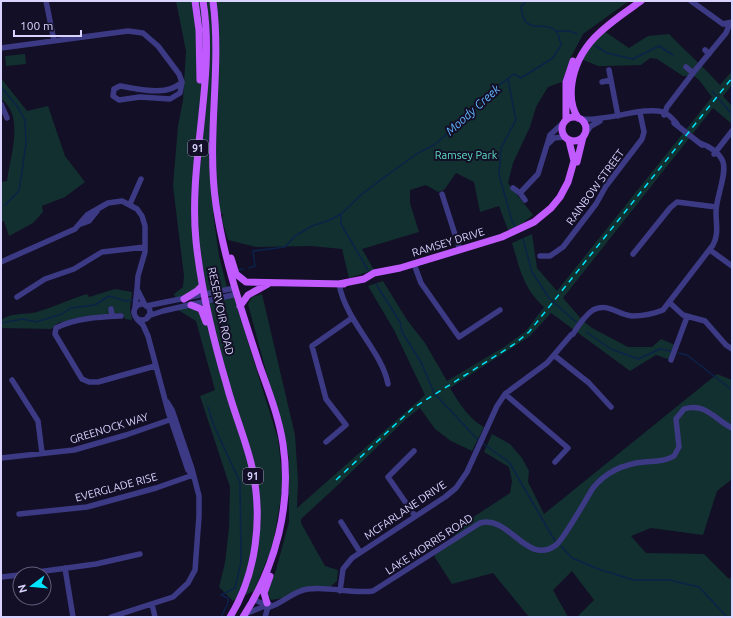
<svg xmlns="http://www.w3.org/2000/svg" width="733" height="618" viewBox="0 0 733 618" font-family="Ubuntu,sans-serif">
<rect width="100%" height="100%" fill="#130f26"/>
<!-- green -->
<path fill="#12302f" d="M176,1h453l-46,33 -13,25 -8,23 -14,5 -12,20 -6,20 -17,36 -5,20 25,32 -10,8 -15,7 -9,-24 -19,6 -6,-30 -18,-9 -12,17 -6,2 -12,-7 -16,5v13l9,29 -57,17 12,21 -25,8 -7,-29 -31,-3 -55,1 -28,-7 -6,-20 1,-6 -10,-1 6,43 8,31 -51,12 -2,-5 9,-7 1,-11 -11,-90 5,-60 5,-26 3,-49z
M604,31l25,17 19,-12 21,-2c17,18 35,33 51,51l12,-14v14l-9,11 9,10v18l-19,-16 -150,190 20,23 9,7 36,19h24l9,-8 16,7 -6,14 -15,-5 -26,16 -79,-58 -21,23 -80,52c9,15 19,31 34,39l-12,24 -21,-10 -16,-12 -15,-21 -14,11 -67,65 -38,35v4l24,43 13,4 -1,11 -7,6 -16,-1 -31,12 -12,2 -4,-8 9,-22 13,-48v-64l-41,-154 4,-7 10,-3 33,141 3,45 -1,28 128,-113 -31,-65 -26,-44 15,-5 24,39 18,23 22,38 57,-34 22,-16 18,-24c-21,-19 -24,-38 -32,-64l20,-9 5,34 20,23 155,-194 -13,-17 -5,-4h-11l-26,-17 -7,-1 -9,7 -37,1h-6l-17,-7z
M25,54l1,10 -20,2 -1,-10z
M1,78l26,33 21,-5 17,50 20,26 -20,15 -23,9 1,6 -10,11 -24,13 -5,-15 -3,1v-40l6,-1c3,-24 18,-66 -6,-82z
M115,289l17,3 -2,17 2,11 -7,-1 -3,-6 -44,5 -20,5 -7,6 -50,-1v-8c11,-8 23,-5 36,-8 17,-5 33,-13 50,-18l2,3z
M234,297l44,142 5,45 -10,61 -19,46 -21,10 -14,-14 6,-24 4,-35 1,-41 -30,-91 15,-6 -19,-69 -18,-11z
M717,374l15,6v99l-15,12 -14,44 -52,-7 -20,8 15,17 58,1 25,25 3,-3v41h-155l17,-17 -22,-29 -19,19 15,27h-39l-36,-44 -41,11 -18,-28 38,-38 38,-25 2,-12 -3,-14 -25,-15 8,-18 18,10 12,14 7,13 -1,11 16,32z"/>
<g fill="none" stroke-linecap="round" stroke-linejoin="round">
<!-- stream -->
<path stroke="#0c2248" stroke-width="1.5" d="M556,31h13l8,3
M596,46l11,7 26,6 26,-13 14,9
M508,80l8,40 -15,28 -2,27 13,46 4,7
M1,87l16,19 8,14 1,24 -7,47 -14,14
M712,91l20,23
M523,239l9,33 17,26 28,25
M249,268l6,-2 -2,-15 32,-4 10,-11 17,-10 18,-6 11,-6
M238,270l5,-1
M368,270l-27,-46v-10l21,-20 24,-18 32,-23 16,-8 31,-27 20,-22 29,-22 7,4 32,-20 8,-13c-1,-5 -2,-11 -6,-15 -12,-10 -31,7 -34,-23l5,-6
M210,276l8,-2
M376,284l24,38 2,10 20,32 12,29 45,48
M1,323l22,-4 13,3 26,-8 9,-6 24,-3 14,-9 17,5 8,-1
M586,332l25,17 27,10 22,-10 11,2
M679,353l8,2 45,35
M208,407l6,19 26,56 1,80 -6,26 -14,7
M482,443l27,19 46,79
M561,546l11,12 29,12 33,10h35l30,7 28,30
M221,595l7,3v5l-7,14"/>
<!-- minor -->
<path stroke="#3d3a85" stroke-width="5.5" d="M46,1l8,40
M691,1l32,23 9,-2
M1,48l127,-17 15,2 15,13 21,28 3,8 -2,11 -10,6 -30,-2 -21,3 -6,-4 1,-7 6,-3c19,3 47,11 62,-4
M705,50l4,4
M609,70l9,46
M693,73l33,-40 4,-10
M602,82l9,-2
M1,104l6,14
M664,115l3,-8 26,-34 -7,-6
M580,119c25,3 64,-13 83,-7 6,2 10,7 14,12
M674,123l28,22
M586,133l5,-7 9,-5
M549,143l5,-5 10,-1
M714,154l18,-23
M513,188l7,5
M442,194l18,56
M525,200l-5,-7 18,-19 12,-39 13,-12
M130,204l11,-25
M81,224l8,-3 8,-10
M710,250l22,16
M633,254l37,-46 7,-6 39,5
M540,256h10l13,-9 33,-43 10,-18 36,-47 2,-7 -4,-19
M1,262l74,-33 12,-14 21,-12 14,-2 15,8 5,7 3,10v26l-7,24 -1,13
M414,264l7,19 38,54 41,-27
M339,284c7,38 43,67 49,100
M17,297l28,-18 29,-10 28,-17 43,-5
M670,303l13,12 22,6 21,24 6,4
M134 312a8 8 0 1 1 16 0a8 8 0 1 1-16 0Z
M146,306l89,-18
M135,308l2,-19 8,16
M111,309l1,7
M121,316c-21,1 -46,2 -65,12l-1,6 27,45 7,3h9l57,-16
M148,316l15,-5 74,-17
M137,319l6,6 5,11 20,75 20,59 5,5
M573,334c5,-8 12,-19 20,-24 14,-8 25,5 39,6 10,0 21,-2 31,-6l50,-65c6,-11 3,-21 3,-33 0,-15 11,-37 7,-50 -3,-9 -14,-16 -23,-19
M555,356l34,27 22,24
M671,360l16,-43
M12,380l26,41 4,32
M505,394l63,54 -13,14
M326,442l20,-17 -20,-26 -14,-53 40,-28
M414,451l-26,26 27,39
M1,458l73,-8 52,-15 49,-17
M19,514l68,-7 69,-19 37,-13
M341,522l19,30
M65,568l8,49
M23,574l73,-10 44,-10
M1,577l19,-2
M340,591l3,-22 9,-11 93,-61 11,-9 11,-16 30,-66 8,-12 42,-31 24,-28
M253,599l16,8c14,-3 23,-16 39,-18 22,-3 43,5 65,2l107,-68c29,-9 47,44 76,22 8,-6 30,-46 37,-57 13,-16 30,-24 51,-26 10,-1 20,0 30,-6l5,-9 -3,-28 8,-10c22,-7 31,11 48,19
M152,604l3,13
M245,614l20,-8
M111,617l62,-20 15,-14 7,-13 4,-54v-20l-7,-27 -20,-59 -5,-8
M265,617l4,-13"/>
<!-- major -->
<path stroke="#c25bff" stroke-width="7" d="M195,1l4,29 1,50
M203,1c13,78 -15,160 -7,240 5,48 17,98 31,145 7,27 19,54 25,81 11,50 5,106 -22,150
M213,1c9,68 -7,136 3,204 8,56 27,109 44,162 9,25 19,51 23,77 9,60 -7,122 -40,173
M562 129a12 12 0 1 1 24 0a12 12 0 1 1-24 0Z
M578,118c-7,-11 -8,-22 -6,-35 6,-41 38,-60 69,-82
M566,120v-38l7,-21
M577,162l6,-25
M231,258l5,16 10,8 98,2
M339,284l25,-5 10,-6 26,-5 102,-31 32,-15 17,-14 9,-11 8,-15 6,-21 -5,-20
M184,299l13,-8 5,-5
M191,305l10,4 5,13
M240,306l8,-11 20,-11
M267,603l-3,-10 6,-17"/>
<!-- rail -->
<path stroke="#00e5ff" stroke-width="1.5" stroke-dasharray="6 5" stroke-linecap="butt" d="M336,480l77,-72 100,-63 16,-13 203,-254"/>
</g>
<g text-anchor="middle" stroke-width="4" stroke-linejoin="round" paint-order="stroke">
<!-- shield labels -->
<g fill="#130f26" stroke="#9e99be" stroke-width="1">
<rect x="188" y="140" width="20" height="16" rx="3"/>
<rect x="243" y="468" width="20" height="16" rx="3"/>
</g>
<g font-size="10" font-weight="bold" fill="#d9d4ff">
<text x="198" y="152">91</text>
<text x="253" y="480">91</text>
</g>
<!-- park labels -->
<g font-size="11" fill="#5fe0c0" stroke="#130f26">
<text x="466" y="159">Ramsey Park</text>
</g>
<!-- street labels -->
<g font-size="11" fill="#d9d4ff" stroke="#130f26">
<text transform="translate(595 187) rotate(-54)" y="4">RAINBOW STREET</text>
<text transform="translate(448 242) rotate(-17)" y="4">RAMSEY DRIVE</text>
<text transform="translate(221 311) rotate(78)" y="4">RESERVOIR ROAD</text>
<text transform="translate(109 428) rotate(-17)" y="4">GREENOCK WAY</text>
<text transform="translate(116 487) rotate(-15)" y="4">EVERGLADE RISE</text>
<text transform="translate(405 510) rotate(-34)" y="4">MCFARLANE DRIVE</text>
<text transform="translate(429 544) rotate(-33)" y="4">LAKE MORRIS ROAD</text>
</g>
<!-- water labels -->
<g font-size="12" font-style="italic" fill="#62b6ff" stroke="#130f26">
<text transform="translate(473 110) rotate(-42)" y="4">Moody Creek</text>
</g>
</g>
<!-- border -->
<rect width="733" height="618" fill="none" stroke="#d9d4ff" stroke-width="4"/>
<!-- north arrow -->
<g transform="translate(32 586) rotate(254)"><circle r="19" fill="#130f26" stroke="#625e7d"/>
<path d="M0-3L7 15L0 10L-7 15Z" fill="#00e5ff"/>
<text y="-6" font-size="11" font-weight="bold" text-anchor="middle" fill="#d9d4ff">N</text>
</g>
<!-- scale -->
<path d="M14 30v6h67v-6" fill="none" stroke="#d9d4ff" stroke-width="2"/>
<text x="20" y="30" font-size="12" fill="#d9d4ff" stroke="#130f26" stroke-width="3" paint-order="stroke">100 m</text>
</svg>
